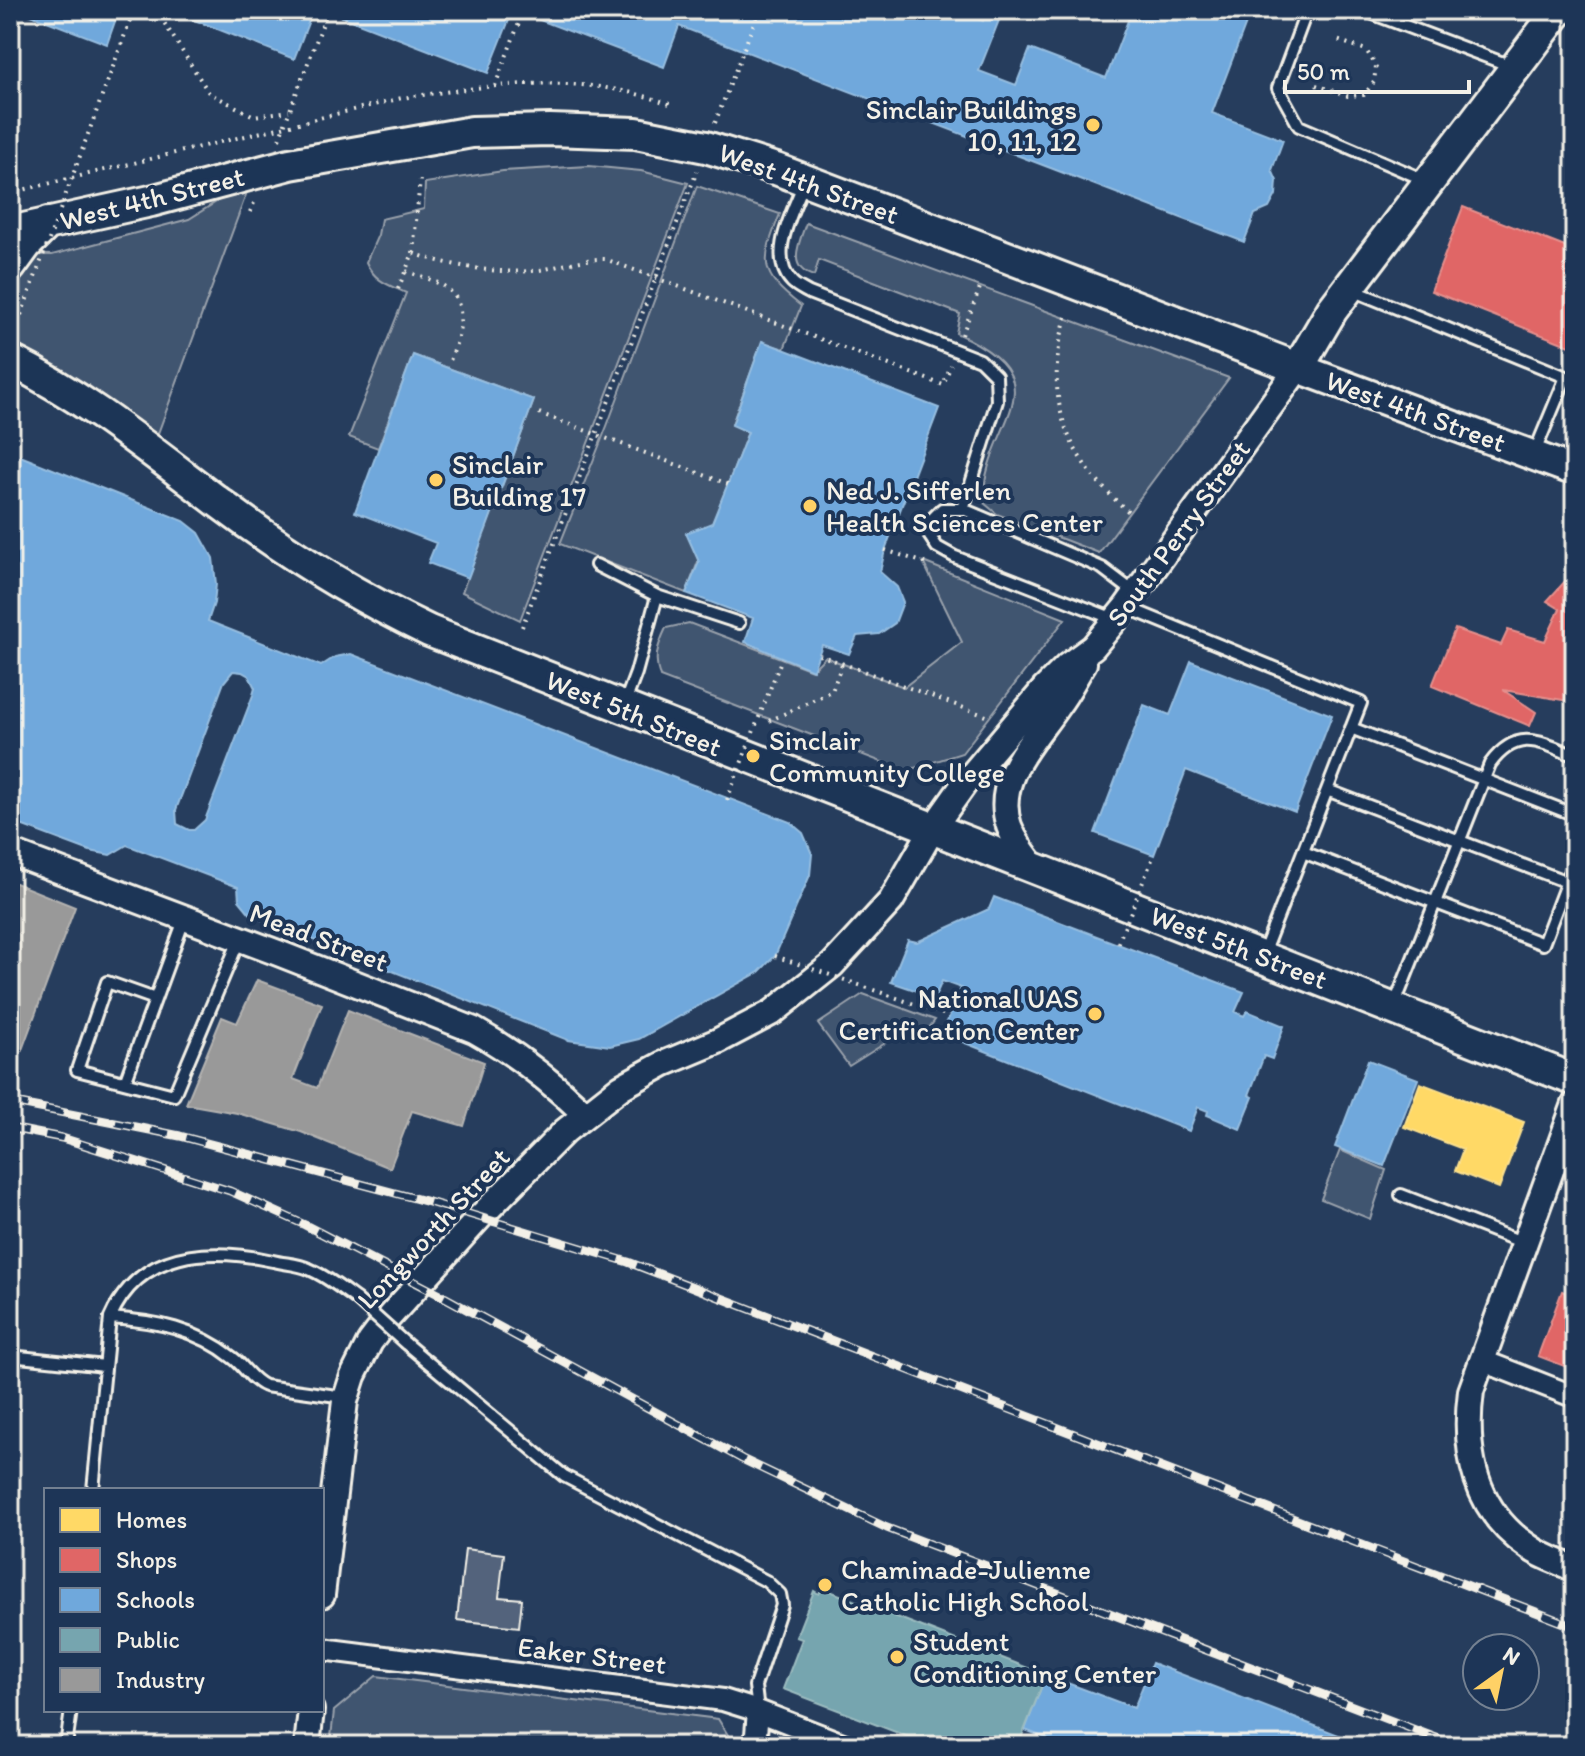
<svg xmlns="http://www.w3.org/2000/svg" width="1585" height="1756" viewBox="0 0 1585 1756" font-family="Itim,sans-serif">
<rect width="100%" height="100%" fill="#263d5d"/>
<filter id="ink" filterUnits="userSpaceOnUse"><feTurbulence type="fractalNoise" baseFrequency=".0125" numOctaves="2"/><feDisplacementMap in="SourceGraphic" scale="16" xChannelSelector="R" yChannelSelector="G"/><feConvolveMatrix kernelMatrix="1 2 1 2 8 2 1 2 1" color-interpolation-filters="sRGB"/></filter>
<g filter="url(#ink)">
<!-- green -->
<path fill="#40546f" stroke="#9aa2ac" stroke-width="2" d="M589,166l52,5 47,12 -168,437 -58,-28 72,-192 -121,-45 -35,93 -29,-11 57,-144c-17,-8 -32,-12 -40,-31l12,-27 3,-16 43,-10 1,-26 78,-12z
M697,186l83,28c-19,48 -22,59 21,92l-17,43 -22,-7 -30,82 16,8 -62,161 -126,-49 47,-118z
M247,192l-90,244 -92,-65 -55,-27v-90l42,1 137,-36 32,-20z
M806,223l423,155 -130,175 -102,-39 -13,-11c-4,-78 86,-119 -28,-170l4,-19 -141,-54 -5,16c-28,-8 -15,-33 -8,-53z
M923,562l142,57 -103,134 -57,18 -245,-94c-7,-19 -2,-32 6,-49l23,-5 123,47 13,-13 79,30 58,-45z
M863,994l72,26 -15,20 -22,-5 -49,31 -31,-42z
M1340,1150l46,20 -16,49 -49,-20z
M376,1676l342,43 10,16 -1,11h-397l4,-35z"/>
<!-- homes -->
<path fill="#ffd966" stroke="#fce08d" stroke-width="2" d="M1420,1083l104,39 -25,66 -44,-17 8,-22 -59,-22z"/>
<!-- shops -->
<path fill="#e06666" stroke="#e6908d" stroke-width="2" d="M1463,207l112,44v97l-144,-57z
M1567,579l8,2v121l-72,-12 33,22 -6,14 -98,-40 23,-57 46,16 7,-15 37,11 15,-32 -13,-8z
M1562,1291l13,5v74l-37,-14z"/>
<!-- schools -->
<path fill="#6fa8dc" stroke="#97bee0" stroke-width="2" fill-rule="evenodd" d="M18,10h101l-12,34z
M169,10h144l-19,49z
M343,10h170l-25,63 -148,-57z
M540,10h413l30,11 5,-11h15l-24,61 37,14 14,-36 76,29 26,-68h119l-39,103 71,27 -11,30 5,11 -1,14 -7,13 -14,6 -11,28 -565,-216 -15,41 -127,-48z
M762,341l177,67 -54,142 -5,22 17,15 6,15 -8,21 -16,11 -22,2 -8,18 -27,-9 -9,25 -68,-28 8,-24 -67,-25 13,-31 -13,-29 26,-10 19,-47 17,-44 -16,-7z
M413,355l121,45 -66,178 -40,-15 8,-20 -81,-31z
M10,452l174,69 15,12 14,25 3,26 -2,19 -6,18 113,45 14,-9 16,-3 439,168 13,11 9,21 -2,21 -35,81 -16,16 -120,67 -29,7 -42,-6 -316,-124 -13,-16 -1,-13 -111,-42 -17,10 -20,-4 -80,-30zM233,671l9,1 7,4 6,12 -2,7 -48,125 -11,10h-5l-12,-6 -1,-14 48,-128z
M1191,661l141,54 -37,97 -109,-42 -32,85 -59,-22 49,-128 26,10z
M994,897l250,95 -9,20 9,4 3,-5 37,15 -12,33 -8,-3 -15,39 4,2 -13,32 -33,-14 1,-4 -10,-4 -9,24 -247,-97 19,-46 -19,-7 -7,16 -44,-15 17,-42 9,2 72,-33z
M1368,1060l50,19 -34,87 -49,-19z
M1152,1663l215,83h-301l-41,-16 21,-55 88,33z"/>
<!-- public -->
<path fill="#76a5af" stroke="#9cbcc0" stroke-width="2" d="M822,1588l224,87 -28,71h-86l-149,-57 19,-50 -6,-2 18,-46 5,3z"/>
<!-- industry -->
<path fill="#999" stroke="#b4b3b1" stroke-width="2" d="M10,881l65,26 -59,159 -6,-1z
M257,980l65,24 -29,75 24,9 31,-78 136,52 -20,64 -52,-15 -22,57 -89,-36 -64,-19 -51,-9 36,-87 15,6z
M10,1399l8,1 -8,79z"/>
<!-- building -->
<path fill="#52647b" stroke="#f4f1e8" stroke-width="2" d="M465,1549l39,5 -5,43 23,2 -3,28 -62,-7z"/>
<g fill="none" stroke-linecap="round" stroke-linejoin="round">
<!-- service casing -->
<g stroke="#f4f1e8" stroke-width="16">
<path id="service" d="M1307,10l-29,78 21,38 128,55
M1363,10l148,56
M803,185c-10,27 -36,71 -11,97 5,5 12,8 17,11l171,67 16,16 1,25 -34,108 139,59 33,25
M1350,289l216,88 -32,77
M963,509h-21l-11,11 -2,15 8,12 18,10 159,62
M596,565l61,31 -21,77 -12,32
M657,596l82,27
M1126,607l235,96 -98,251
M1351,728l224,87
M1327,790l240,92
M1303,852l240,92 32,-84
M155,999l-48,-17 -30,88 97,25 66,-157
M1394,1006l96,-242c27,-36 49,-23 85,-8
M125,1082l59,-162
M1401,1195l123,48
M110,1318c45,3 87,11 123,40 12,9 18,22 32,28l79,11
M405,1343l159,133 202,105 14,13 2,11 -27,81 3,25
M10,1356l95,10
M93,1490l17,-172c30,-69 99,-71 163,-57 12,3 25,3 36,8 17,7 32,19 47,30
M66,1746l5,-36"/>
</g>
<!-- minor casing -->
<g stroke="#f4f1e8" stroke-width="26">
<path id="minor" d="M1483,1361l92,36
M322,1649l401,51 35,11 90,35
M755,1746l3,-35"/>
</g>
<!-- tertiary casing -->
<g stroke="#f4f1e8" stroke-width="30">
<path id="tertiary" d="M10,852l268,101 196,77c43,24 76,50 111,84
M1035,868c-10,-13 -20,-26 -26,-42 -16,-47 25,-85 49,-121 10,-13 17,-28 26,-42
M1575,1104l-104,287c-8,61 4,120 58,156 13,10 31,15 46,22
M322,1595l23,-194 8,-25 17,-34 19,-25 91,-100 85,-86 56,-44 42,-23 55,-23 55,-29 59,-47 26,-28 33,-36 42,-73 32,-45 80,-95 22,-22 26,-19 33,-40 172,-239
M307,1746l4,-36"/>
</g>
<!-- secondary casing -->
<g stroke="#f4f1e8" stroke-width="34">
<path id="secondary" d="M1298,368l277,103"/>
</g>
<!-- primary casing -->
<g stroke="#f4f1e8" stroke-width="36">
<path id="primary" d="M10,232l141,-31 139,-37 182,-32 78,-2 86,3 70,14 70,22 522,199 34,-58 227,-300
M10,267l16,-22 22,-22
M10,360c77,38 143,93 211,144 65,49 135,92 208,127l1146,449"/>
</g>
<!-- path -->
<path stroke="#f4f1e8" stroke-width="4" stroke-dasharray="2 6" stroke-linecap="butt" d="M156,10l53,83 45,23 35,-5
M1316,85l32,11 16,-1 10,-13 2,-16 -10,-16 -32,-11
M495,86l29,-76
M715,123l44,-113
M279,139l49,-129
M10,193l392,-95c96,-14 180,-27 273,8
M250,212l4,-9
M413,253l7,-73
M406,271c13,5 30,9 42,18 22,17 10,53 1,74
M398,289l15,-36c31,12 85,21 118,18 25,-2 48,-13 74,-12l338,126 8,-20
M1066,317c-24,81 -1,141 63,195
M962,335l19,-50
M539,413l189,71
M885,550l43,14
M522,627l175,-456
M819,655l170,62
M769,721l63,-30 10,-27"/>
<!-- service -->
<use href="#service" stroke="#1d3557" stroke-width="10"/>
<!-- minor -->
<use href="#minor" stroke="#1d3557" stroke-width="20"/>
<!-- tertiary -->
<use href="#tertiary" stroke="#1d3557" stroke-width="24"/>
<!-- secondary -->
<use href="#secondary" stroke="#1d3557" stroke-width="28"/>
<!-- primary -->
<use href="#primary" stroke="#1d3557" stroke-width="30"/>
<!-- rail casing -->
<g stroke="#f4f1e8" stroke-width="9">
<path id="rail" d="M10,1102l170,34 249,66 199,60 947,365
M10,1128l52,10 168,53 75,34 141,73 296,161 145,69 570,218"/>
</g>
<!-- rail -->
<use href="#rail" stroke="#1d3557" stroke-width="6" stroke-dasharray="18" stroke-linecap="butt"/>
<!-- service-bridge casing -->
<g stroke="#f4f1e8" stroke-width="16" stroke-linecap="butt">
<path id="service-bridge" d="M356,1299l49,44"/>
</g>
<!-- path-bridge -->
<path stroke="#f4f1e8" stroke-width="4" stroke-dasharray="2 6" stroke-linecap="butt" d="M10,345l124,-335
M727,800l55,-142
M1118,943l36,-88
M775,956l174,60"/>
<!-- service-bridge -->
<use href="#service-bridge" stroke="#1d3557" stroke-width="10"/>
</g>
</g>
<!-- markers -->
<g fill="#ffd166" stroke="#1d3557" stroke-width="3">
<circle cx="1093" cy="125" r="8"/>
<circle cx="436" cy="480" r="8"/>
<circle cx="810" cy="506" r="8"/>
<circle cx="753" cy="756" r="8"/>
<circle cx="1095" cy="1014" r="8"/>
<circle cx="825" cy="1585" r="8"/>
<circle cx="897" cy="1657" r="8"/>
</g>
<g text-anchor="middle" stroke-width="8" stroke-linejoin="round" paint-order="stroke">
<!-- poi labels -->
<g font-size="28" fill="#f4f1e8" stroke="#1d3557" text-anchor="start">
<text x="1077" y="119" text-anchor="end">Sinclair Buildings<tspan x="1077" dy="32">10, 11, 12</tspan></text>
<text x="452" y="474">Sinclair<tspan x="452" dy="32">Building 17</tspan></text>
<text x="826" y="500">Ned J. Sifferlen<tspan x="826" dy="32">Health Sciences Center</tspan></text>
<text x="769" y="750">Sinclair<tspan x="769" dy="32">Community College</tspan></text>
<text x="1079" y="1008" text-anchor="end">National UAS<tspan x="1079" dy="32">Certification Center</tspan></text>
<text x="841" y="1579">Chaminade-Julienne<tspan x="841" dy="32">Catholic High School</tspan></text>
<text x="913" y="1651">Student<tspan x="913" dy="32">Conditioning Center</tspan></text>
</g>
<!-- street labels -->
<g font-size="28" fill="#f4f1e8" stroke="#1d3557">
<text transform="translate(809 183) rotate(20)" y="10">West 4th Street</text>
<text transform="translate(152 198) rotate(-14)" y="10">West 4th Street</text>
<text transform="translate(1416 411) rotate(20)" y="10">West 4th Street</text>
<text transform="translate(1178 533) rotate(-54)" y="10">South Perry Street</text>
<text transform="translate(634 713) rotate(22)" y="10">West 5th Street</text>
<text transform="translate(319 937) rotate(21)" y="10">Mead Street</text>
<text transform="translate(1239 947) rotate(21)" y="10">West 5th Street</text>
<text transform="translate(433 1228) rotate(-47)" y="10">Longworth Street</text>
<text transform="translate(592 1655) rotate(7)" y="10">Eaker Street</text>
</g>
</g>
<!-- margin -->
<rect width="1585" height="1756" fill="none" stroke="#1d3557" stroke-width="40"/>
<rect x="20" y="20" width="1545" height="1716" fill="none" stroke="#f4f1e8" stroke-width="3" filter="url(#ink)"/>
<!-- legend -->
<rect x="44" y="1488" width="280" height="224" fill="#1d3557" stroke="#738091" stroke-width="2"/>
<rect x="60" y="1508" width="40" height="24" fill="#ffd966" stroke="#738091" stroke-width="2"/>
<text x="116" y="1528" font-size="24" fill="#f4f1e8">Homes</text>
<rect x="60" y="1548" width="40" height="24" fill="#e06666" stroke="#738091" stroke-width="2"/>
<text x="116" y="1568" font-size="24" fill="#f4f1e8">Shops</text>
<rect x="60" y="1588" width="40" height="24" fill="#6fa8dc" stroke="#738091" stroke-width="2"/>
<text x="116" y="1608" font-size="24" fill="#f4f1e8">Schools</text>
<rect x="60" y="1628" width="40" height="24" fill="#76a5af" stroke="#738091" stroke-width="2"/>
<text x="116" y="1648" font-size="24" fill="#f4f1e8">Public</text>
<rect x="60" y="1668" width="40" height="24" fill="#999999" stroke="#738091" stroke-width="2"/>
<text x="116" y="1688" font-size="24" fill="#f4f1e8">Industry</text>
<!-- north arrow -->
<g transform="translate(1501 1672) rotate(33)"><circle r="38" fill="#1d3557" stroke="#738091" stroke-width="2"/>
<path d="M0-6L14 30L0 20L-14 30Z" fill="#ffd166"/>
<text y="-12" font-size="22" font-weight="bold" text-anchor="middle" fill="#f4f1e8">N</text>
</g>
<!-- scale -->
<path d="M1285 80v12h184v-12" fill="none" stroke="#f4f1e8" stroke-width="4"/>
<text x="1297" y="80" font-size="24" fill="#f4f1e8" stroke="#1d3557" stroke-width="6" paint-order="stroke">50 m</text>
</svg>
